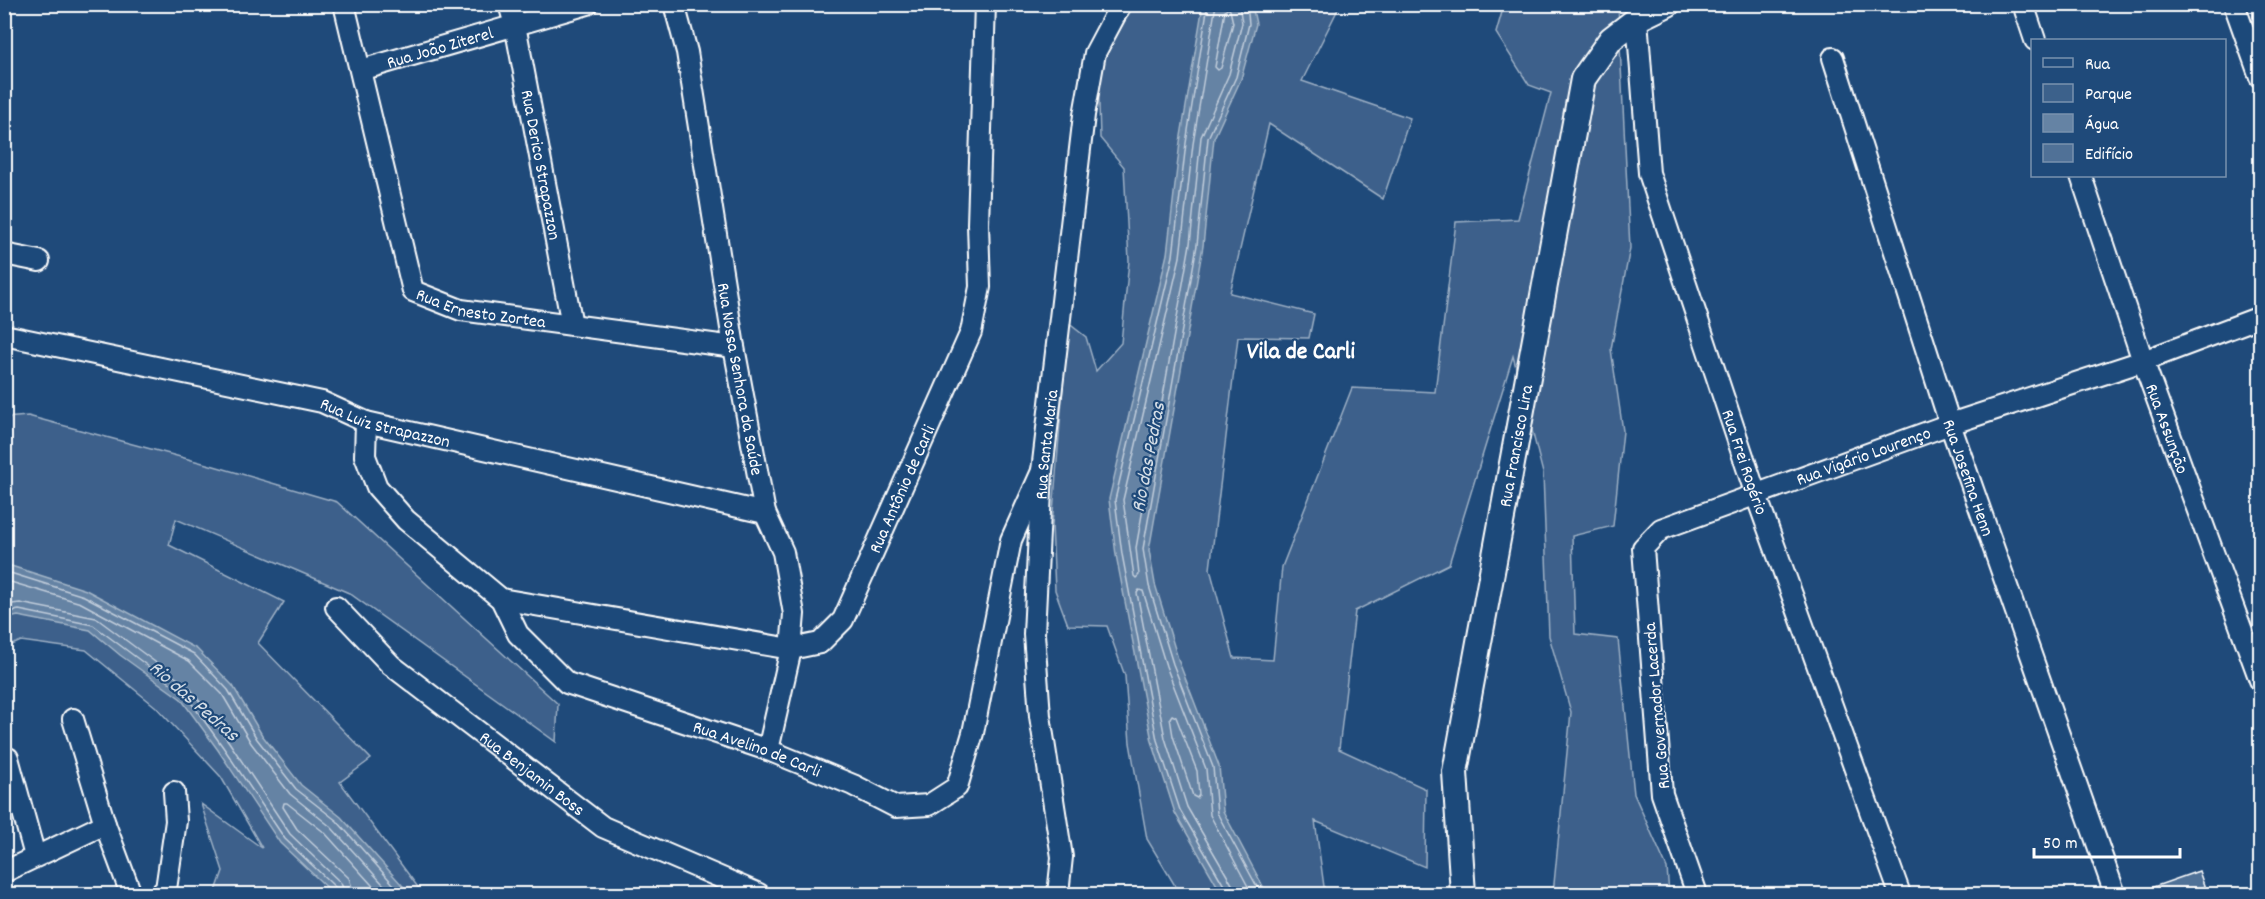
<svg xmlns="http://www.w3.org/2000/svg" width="2265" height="899" viewBox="0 0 2265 899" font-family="Dekko,sans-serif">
<rect width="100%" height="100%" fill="#1f4a7a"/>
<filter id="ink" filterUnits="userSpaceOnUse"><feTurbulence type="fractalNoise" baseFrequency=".0167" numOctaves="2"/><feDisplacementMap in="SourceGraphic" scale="12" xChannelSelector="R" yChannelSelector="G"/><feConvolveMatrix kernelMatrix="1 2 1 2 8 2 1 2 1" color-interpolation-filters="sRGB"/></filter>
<g filter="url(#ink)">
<!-- green -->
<path fill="#3c618b" stroke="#9eb0c5" stroke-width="1.5" d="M1134,5h206l-38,76 108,37 -27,81 -114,-75 -39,169 84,21 -5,24 -71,-1 -28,232 24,89 39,2 9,-93 70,-179 83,4 21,-170 62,-3 33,-126 -22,-8 -33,-52 8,-28h114l12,243 -19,101 12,82 -10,95 -41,10 3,98 43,5 16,155 33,74 2,26h-116l18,-182 -22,-76 -6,-163 -30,-117 -64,208 -94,47 -16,138 87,40 -1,78 -110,-46 10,73h-145l-33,-55 -17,-96 -5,-67 -18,-50 -39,-1 -13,-35 -3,-65 16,-202 18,14 10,34 25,-28 8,-82 -5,-94 -24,-29 -2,-69z
M28,416l186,50 123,36 221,202 -2,38 -207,-149 -173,-74 -7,26 115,57 -26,41 113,116 -31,23 83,112h-208l8,-23 -22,-67 61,44 -41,-71 -65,-70 -70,-57 -65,-9 -16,7v-230z"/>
<!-- water -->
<path fill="#6583a4" stroke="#a3b5c8" stroke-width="1.5" d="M1203,5h49l4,19 -15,55 -27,59 -11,108 -54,304 6,34 24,78 40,104 4,45 44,83h-45l-47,-81 -23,-72 -36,-186 -7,-56 58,-245 13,-112z
M5,564l81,26 111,59 36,37 29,49 39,50 40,32 69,77h-76l-54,-51 -62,-93 -37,-51 -61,-44 -30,-25 -72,-14 -13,3z"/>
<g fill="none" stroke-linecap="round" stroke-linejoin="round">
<!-- shore -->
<path stroke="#c1cddb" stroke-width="1.5" d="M1208,4l-22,139 -13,113 -58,244 7,54 35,186 23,70 46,79 1,5
M1216,4l-23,140 -13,113 -57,243 11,76 2,2 3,-3 -3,-27 54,-304 11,-107 28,-63 13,-51 -3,-19
M1247,4l2,20 -13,53 -28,61 -11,107 -54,304 6,37 24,78 40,103 4,46 44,81
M1228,8l2,2 3,13 -12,45 -3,2 -3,-3 10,-56z
M4,571l80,25 110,58 34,36 29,49 39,50 41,32 65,73
M4,580l77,23 108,58 33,33 29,49 39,51 41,33 61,67
M4,605l16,-2 76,15 94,70 39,54 61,92 51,49 4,11
M4,613l15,-3 74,15 92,69 38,53 62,92 51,49 1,6
M1172,715l4,2 21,54 2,24 -2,3 -4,-2 -20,-60 -3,-18z
M354,894l-5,-16 -52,-49 -14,-22 1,-4h3l38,30 55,61
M1235,894l-2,-8 -46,-79 -22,-69 -28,-145 2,-3 4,1 23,75 40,103 4,46 42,79"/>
</g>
<!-- building -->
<path fill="#507197" stroke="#fff" stroke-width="1.5" d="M2199,871l8,23h-68v-2z"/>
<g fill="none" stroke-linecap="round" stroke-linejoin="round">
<!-- minor casing -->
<g stroke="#fff" stroke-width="24">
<g id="minor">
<path id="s1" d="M344,4l69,287 48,19 273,37"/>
<path id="s2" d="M509,4l6,21 57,300"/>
<path id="s3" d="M674,4l13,48 47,295 31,166 18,39 11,62 -3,35 -23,101"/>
<path d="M2023,4l12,36"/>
<path d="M2234,4l26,73"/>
<path id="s4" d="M1637,19l12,154 107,322 144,399"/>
<path id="s5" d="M1833,58l117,366 165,470"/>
<path id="s6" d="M361,70l227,-66"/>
<path id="s7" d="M2081,176l62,185 117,319"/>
<path d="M4,254l35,7"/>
<path id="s8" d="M4,335l318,67 44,20 399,91"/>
<path id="s9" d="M366,422l-1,34 12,31 29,33 95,79 17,35 49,49 201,67 85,35 43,22 33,-2 28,-18 16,-54 38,-193 31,-69"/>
<path id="s10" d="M501,599l290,50 29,-6 23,-23 128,-288 9,-45 -2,-63 7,-220"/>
<path id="s11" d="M336,607l55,58 212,162 156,67"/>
<path d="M73,719l32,105 26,70"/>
<path d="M8,758l27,98"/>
<path d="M4,872l101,-48"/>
<path d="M160,894l6,-5 10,-68 -2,-29"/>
<path id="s12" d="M1058,894l4,-37 -22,-141 -6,-82 8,-163 42,-356 11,-62 26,-49"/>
<path id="s13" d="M1697,894l-35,-100 -19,-246 18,-19 289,-105 193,-63 117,-44"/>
</g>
</g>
<!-- tertiary casing -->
<g stroke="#fff" stroke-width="28">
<g id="tertiary">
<path id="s14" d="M1463,894l-8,-122 128,-693 28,-40 26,-20 31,-15"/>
</g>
</g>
<!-- minor -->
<use href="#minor" stroke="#1f4a7a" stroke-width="20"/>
<!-- tertiary -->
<use href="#tertiary" stroke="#1f4a7a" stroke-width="24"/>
</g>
</g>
<g text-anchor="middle" stroke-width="4.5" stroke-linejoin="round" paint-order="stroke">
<!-- street labels -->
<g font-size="18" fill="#fff" stroke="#1f4a7a">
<text dy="6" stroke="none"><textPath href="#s6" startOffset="82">Rua João Ziterel</textPath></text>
<text dy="6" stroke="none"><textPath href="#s2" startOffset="164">Rua Derico Strapazzon</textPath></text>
<text dy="6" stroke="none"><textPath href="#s1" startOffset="366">Rua Ernesto Zortea</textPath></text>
<text dy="6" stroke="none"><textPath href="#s3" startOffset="381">Rua Nossa Senhora da Saúde</textPath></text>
<text dy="6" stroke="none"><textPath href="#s8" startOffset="392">Rua Luiz Strapazzon</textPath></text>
<text dy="6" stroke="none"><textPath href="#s7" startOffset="267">Rua Assunção</textPath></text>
<text dy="6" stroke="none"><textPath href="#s12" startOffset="452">Rua Santa Maria</textPath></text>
<text dy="6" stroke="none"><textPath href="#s14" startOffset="454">Rua Francisco Lira</textPath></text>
<text dy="6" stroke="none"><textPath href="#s13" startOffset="594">Rua Vigário Lourenço</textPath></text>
<text dy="6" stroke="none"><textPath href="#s4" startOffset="459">Rua Frei Rogério</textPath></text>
<text dy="6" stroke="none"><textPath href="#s5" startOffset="441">Rua Josefina Henn</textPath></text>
<text dy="6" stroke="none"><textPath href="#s10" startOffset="500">Rua Antônio de Carli</textPath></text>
<text transform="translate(1656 706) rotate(-95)" y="6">Rua Governador Lacerda</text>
<text dy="6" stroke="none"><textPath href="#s9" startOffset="544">Rua Avelino de Carli</textPath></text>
<text dy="6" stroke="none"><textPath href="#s11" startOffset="258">Rua Benjamin Boss</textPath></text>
</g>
<!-- water labels -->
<g font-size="20" font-style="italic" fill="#d8e0e8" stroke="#1f4a7a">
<text transform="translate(1147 457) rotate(-79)" y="7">Rio das Pedras</text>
<text transform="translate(195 700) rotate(41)" y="7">Rio das Pedras</text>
</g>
<!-- district labels -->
<g font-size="24" font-weight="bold" fill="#fff" stroke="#1f4a7a">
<text x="1301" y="358">Vila de Carli</text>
</g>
</g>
<!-- margin -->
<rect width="2265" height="899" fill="none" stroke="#1f4a7a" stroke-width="24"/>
<rect x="12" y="12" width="2241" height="875" fill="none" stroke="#fff" stroke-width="2" filter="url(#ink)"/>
<!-- legend -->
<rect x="2031" y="39" width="195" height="138" fill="#1f4a7a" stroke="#7992af" stroke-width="1.5"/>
<rect x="2043" y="58" width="30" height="9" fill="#1f4a7a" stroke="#7992af" stroke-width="1.5"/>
<text x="2085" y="69" font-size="18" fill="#ffffff">Rua</text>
<rect x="2043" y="84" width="30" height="18" fill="#3c618b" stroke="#7992af" stroke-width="1.5"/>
<text x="2085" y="99" font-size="18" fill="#ffffff">Parque</text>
<rect x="2043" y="114" width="30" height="18" fill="#6583a4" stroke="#7992af" stroke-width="1.5"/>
<text x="2085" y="129" font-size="18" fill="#ffffff">Água</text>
<rect x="2043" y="144" width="30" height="18" fill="#507197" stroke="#7992af" stroke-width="1.5"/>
<text x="2085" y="159" font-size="18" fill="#ffffff">Edifício</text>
<!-- scale -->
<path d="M2034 848v9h146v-9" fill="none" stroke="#ffffff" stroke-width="3"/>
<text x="2043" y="848" font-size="18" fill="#ffffff" stroke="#1f4a7a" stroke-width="4.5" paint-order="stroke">50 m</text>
</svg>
